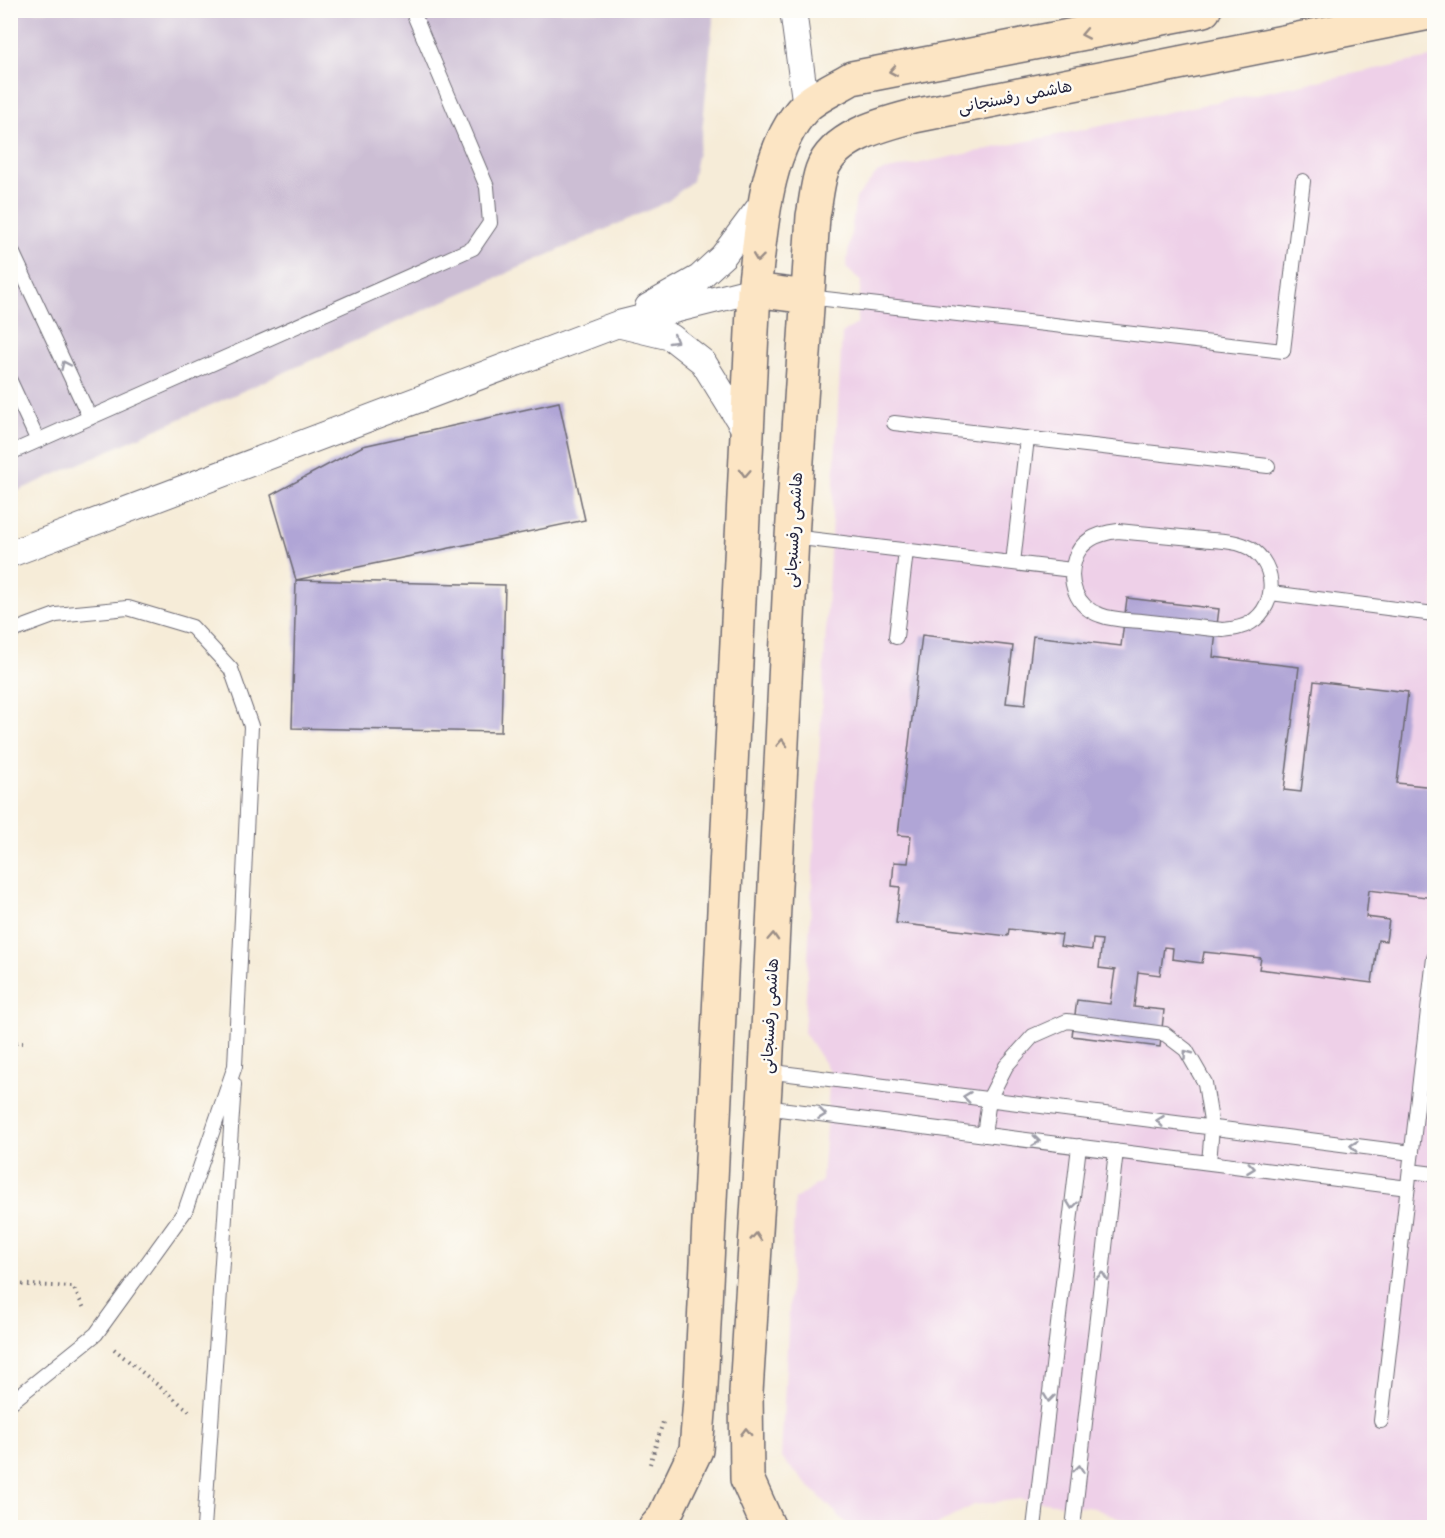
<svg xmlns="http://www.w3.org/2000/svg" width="1445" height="1538" viewBox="0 0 1445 1538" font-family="'Comic Neue','Playpen Sans Arabic',sans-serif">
<rect width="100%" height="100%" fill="#fdfcf7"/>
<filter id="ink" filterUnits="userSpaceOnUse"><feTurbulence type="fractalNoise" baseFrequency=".0167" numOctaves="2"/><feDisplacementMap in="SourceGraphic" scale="12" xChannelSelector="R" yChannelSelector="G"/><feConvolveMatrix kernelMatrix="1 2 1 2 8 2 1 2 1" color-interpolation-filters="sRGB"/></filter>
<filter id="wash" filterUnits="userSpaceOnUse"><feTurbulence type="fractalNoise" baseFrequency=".008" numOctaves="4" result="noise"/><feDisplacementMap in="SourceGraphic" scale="24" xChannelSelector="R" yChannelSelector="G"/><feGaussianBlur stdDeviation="1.35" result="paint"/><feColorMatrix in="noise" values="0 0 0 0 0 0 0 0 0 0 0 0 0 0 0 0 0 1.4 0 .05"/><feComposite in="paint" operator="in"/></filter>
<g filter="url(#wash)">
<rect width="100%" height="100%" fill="#f6ecd8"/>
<!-- built -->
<path fill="#eed0e8" d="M1434,57v1470h-296l-44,-19 -74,-9 -47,6 -39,22h-84l-69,-69 14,-259 27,-18 8,-109 -26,-40 38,-699 15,-9 4,-43 -15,-13 10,-70 22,-26z"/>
<!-- industrial -->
<path fill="#ccbed4" d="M10,11h704l-12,121 -10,49 -25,21 -656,292z"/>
<g id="blocks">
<!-- building -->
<path fill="#b0a5d6" d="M559,402l26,118 -289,60 -25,-85 92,-49z
M296,580l209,5 -4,147 -209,-4z
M1127,598l92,11 -6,48 86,10 -15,123 17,2 13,-111 94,11 -11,91 37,4v111l-65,-8 -3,27 23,3 -3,21 -8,-1 -6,43 -113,-14 2,-11 -57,-6 -2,11 -30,-4 1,-11 -9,-1 -4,28 -22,-3 -4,35 30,3 -4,37 -88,-11 5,-36 33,4 5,-34 -16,-2 3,-28 -9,-1 -1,11 -32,-4 2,-11 -53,-6 -1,7 -112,-13 4,-36 -8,-1 2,-24 14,1 3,-27 -13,-1 24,-200 91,11 -7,57 19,2 8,-69 88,10z"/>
</g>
</g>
<g filter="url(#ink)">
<use href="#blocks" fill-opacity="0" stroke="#6c6972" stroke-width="1.5"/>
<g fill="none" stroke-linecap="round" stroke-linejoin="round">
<!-- lane casing -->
<g stroke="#6c6972" stroke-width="16">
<path id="lane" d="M10,247l80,171
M808,297l475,54 20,-170
M10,381l28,60
M894,423l374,43
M10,453l463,-205 17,-25 -3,-36 -75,-177
M1118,531c28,3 56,5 84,8 13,2 28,1 41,6 34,13 37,60 7,78 -8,5 -18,6 -27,7 -27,-3 -55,-6 -82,-9 -14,-1 -29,-1 -41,-6 -24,-8 -33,-34 -25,-56 6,-20 25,-26 43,-28z
M792,537l280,33
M1013,563l14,-125
M1271,593l163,21
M10,632l46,-17 72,-7 64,19 39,42 20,57 -16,340 -50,145 -89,123 -86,69
M896,637l10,-86
M766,1071l646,82
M764,1107l644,81
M984,1135l5,-36 17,-33 27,-30 34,-15 98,13 21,16 19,33 7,44 -3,36
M1410,1171l24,3
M1381,1421l53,-463
M204,1528l30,-444
M1034,1528l45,-382
M1073,1528l43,-377"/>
</g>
<!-- street casing -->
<g stroke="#6c6972" stroke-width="28">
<path id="street" d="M793,10l13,97
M648,307l51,-29 24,-22 42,-56
M621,325l50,12 32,25 44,71
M10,554l608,-230 136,-34"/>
</g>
<!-- secondary casing -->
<g stroke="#6c6972" stroke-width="36">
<path id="secondary" d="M754,290l54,7
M655,1528l8,-9 33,-69 5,-63 53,-1097c7,-56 10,-140 51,-183 11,-11 34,-21 47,-29l352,-68
M769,1528l-22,-49 -1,-87 20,-321 26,-534 21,-321c3,-14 4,-32 9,-46 12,-34 62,-46 92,-54l520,-104"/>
</g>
<!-- path -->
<path stroke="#6c6972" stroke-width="4" stroke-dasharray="1.5 4.5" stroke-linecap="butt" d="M10,1042l13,1
M10,1284l63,3 12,23
M114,1349l75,62
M650,1464l13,-42"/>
<!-- lane -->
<use href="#lane" stroke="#fff" stroke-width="14"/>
<!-- street -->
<use href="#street" stroke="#fff" stroke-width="26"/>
<!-- secondary -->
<use href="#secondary" stroke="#fce5c4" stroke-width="33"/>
</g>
<!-- one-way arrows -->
<defs><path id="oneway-chevron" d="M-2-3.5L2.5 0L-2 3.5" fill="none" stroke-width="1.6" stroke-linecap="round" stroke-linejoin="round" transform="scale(1.5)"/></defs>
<g stroke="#9a8d86">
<use href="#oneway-chevron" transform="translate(1085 34) rotate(169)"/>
<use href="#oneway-chevron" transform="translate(893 71) rotate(170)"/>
<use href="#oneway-chevron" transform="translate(758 258) rotate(97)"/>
<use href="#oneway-chevron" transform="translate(745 473) rotate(93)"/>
<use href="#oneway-chevron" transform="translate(782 743) rotate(-87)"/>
<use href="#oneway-chevron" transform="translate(773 937) rotate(-87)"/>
<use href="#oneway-chevron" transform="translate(756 1237) rotate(-86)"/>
<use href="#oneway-chevron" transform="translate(746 1432) rotate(-91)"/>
</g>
<g stroke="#9c9ca7">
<use href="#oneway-chevron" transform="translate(674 340) rotate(31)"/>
<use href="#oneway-chevron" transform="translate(65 365) rotate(-115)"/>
<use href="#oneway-chevron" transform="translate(1187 1054) rotate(-127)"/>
<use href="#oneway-chevron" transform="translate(967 1097) rotate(-173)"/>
<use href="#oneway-chevron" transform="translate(822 1114) rotate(7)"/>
<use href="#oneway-chevron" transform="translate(1160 1121) rotate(-173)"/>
<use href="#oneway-chevron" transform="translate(1036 1141) rotate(7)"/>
<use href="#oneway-chevron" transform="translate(1354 1146) rotate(-173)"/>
<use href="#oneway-chevron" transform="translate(1251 1168) rotate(7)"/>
<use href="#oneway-chevron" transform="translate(1072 1205) rotate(97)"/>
<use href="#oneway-chevron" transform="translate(1102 1276) rotate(-83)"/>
<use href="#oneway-chevron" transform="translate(1049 1398) rotate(97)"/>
<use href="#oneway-chevron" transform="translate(1079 1469) rotate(-83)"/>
</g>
</g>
<g text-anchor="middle" stroke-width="5" stroke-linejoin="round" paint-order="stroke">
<!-- street labels -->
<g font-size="16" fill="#22223b" stroke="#fdfcf7">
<text transform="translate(1015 96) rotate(-11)" y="6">هاشمی رفسنجانی</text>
<text transform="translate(793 530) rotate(-87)" y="6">هاشمی رفسنجانی</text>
<text transform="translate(769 1016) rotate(-87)" y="6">هاشمی رفسنجانی</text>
</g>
</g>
<!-- margin -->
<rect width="1445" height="1538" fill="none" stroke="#fdfcf7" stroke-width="36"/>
</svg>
